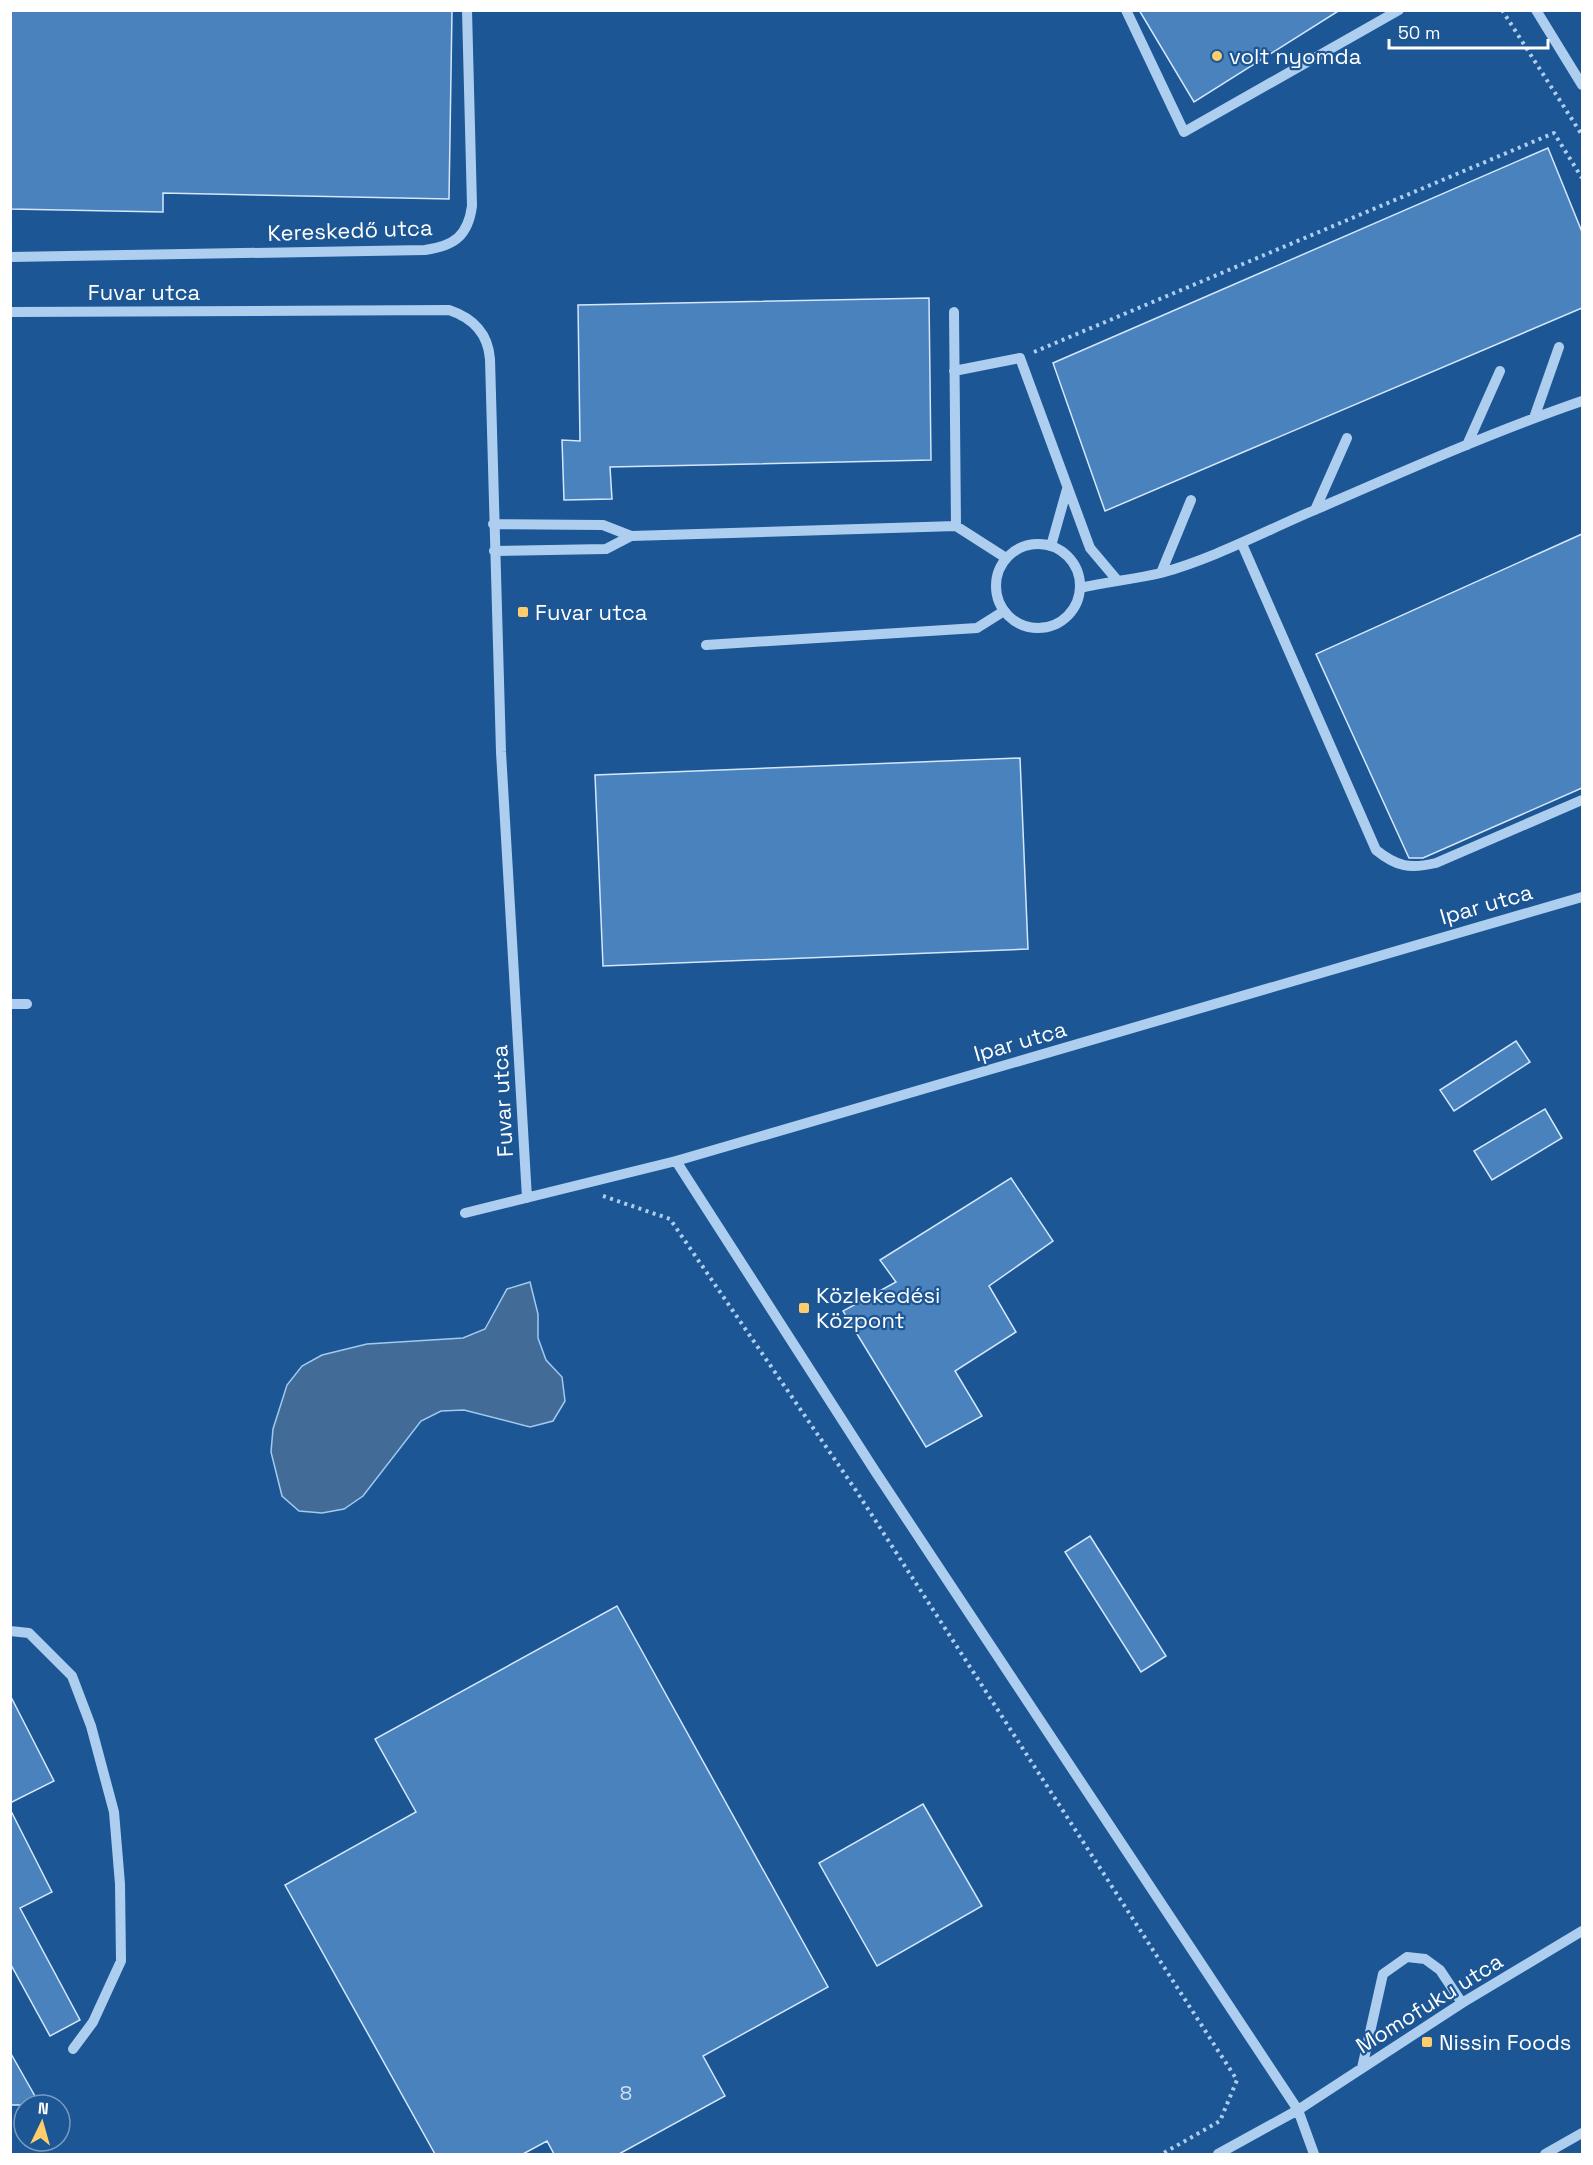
<svg xmlns="http://www.w3.org/2000/svg" width="1593" height="2165" viewBox="0 0 1593 2165" font-family="'Space Grotesk',sans-serif">
<rect width="100%" height="100%" fill="#1c5694"/>
<!-- water -->
<path fill="#426b97" stroke="#a1caf1" stroke-width="1.5" d="M530,1282l8,32v24l8,22 16,17 3,24 -12,20 -23,6 -66,-17 -23,1 -20,10 -58,75 -19,13 -22,4 -23,-2 -17,-15 -11,-44 2,-23 14,-44 15,-19 20,-11 45,-11 96,-6 22,-9 22,-40z"/>
<!-- building -->
<path fill="#4982bc" stroke="#d4e7fb" stroke-width="1.5" d="M11,10h441l-3,189 -286,-6v19l-153,-3z
M1139,10h201l-146,92z
M1548,148l34,84v76l-477,203 -52,-148z
M929,298l2,162 -321,7 2,32 -48,1 -2,-60 18,1 -2,-136z
M1582,534v254l-159,70h-14l-93,-204z
M1020,758l8,191 -425,17 -8,-191z
M1516,1041l14,21 -76,49 -14,-21z
M1545,1109l17,29 -70,42 -18,-29z
M1011,1178l42,63 -64,45 27,46 -61,39 27,45 -56,31 -83,-136 53,-29 -16,-22z
M1090,1536l76,120 -25,16 -76,-120z
M617,1606l211,381 -125,69 22,40 -106,58h-65l-7,-13 -24,13h-88l-150,-269 131,-73 -41,-73z
M10,1695l44,86 -44,22z
M923,1804l59,102 -105,60 -58,-103z
M10,1809l42,83 -32,16 60,112 -30,16 -40,-73z
M10,2052l30,53h-30z"/>
<g fill="none" stroke-linecap="round" stroke-linejoin="round">
<!-- path -->
<path stroke="#aeceef" stroke-width="4" stroke-dasharray="3 4.5" stroke-linecap="butt" d="M1502,10l80,125
M1034,352l520,-219 28,45
M603,1196l67,23 185,270 382,591 -17,41 -58,33"/>
<!-- minor -->
<path stroke="#aeceef" stroke-width="10" d="M1126,10l58,122 215,-122
M1536,10l46,75
M10,257l415,-7c29,-4 43,-14 47,-44l-5,-196
M10,312l439,-2c24,8 39,23 41,49l11,393 26,446
M954,312l2,214
M954,371l66,-13 70,190 27,32
M1534,418l25,-71
M1467,445l33,-74
M1315,510l32,-72
M493,524l110,1 28,11 325,-10 50,32
M1242,544l134,306c21,17 34,19 60,13l146,-63
M996 586a42 42 0 1 1 84 0a42 42 0 1 1-84 0Z
M1051,546l16,-57
M494,551l112,-2 25,-13
M1161,573l30,-73
M1080,588c27,-6 55,-9 81,-15 54,-15 104,-42 156,-64 87,-38 175,-77 265,-108
M706,645l271,-17 27,-17
M10,1004h17
M676,1161l199,310 423,639 16,44
M465,1213l211,-52 906,-264
M10,1631l19,2 43,43 19,50 23,86 6,72 1,77 -28,61 -20,27
M1362,2068l21,-94 24,-17 18,2 15,11 22,33
M1218,2154l80,-44 164,-107 120,-72
M1545,2154l37,-21"/>
</g>
<!-- markers -->
<g fill="#ffcd6c" stroke="#1c5694" stroke-width="2">
<circle cx="1217" cy="56" r="6"/>
<rect x="517" y="606" width="12" height="12" rx="3"/>
<rect x="798" y="1302" width="12" height="12" rx="3"/>
<rect x="1421" y="2036" width="12" height="12" rx="3"/>
</g>
<g text-anchor="middle" stroke-width="4.5" stroke-linejoin="round" paint-order="stroke">
<!-- number labels -->
<g font-size="20" fill="#d2e0ee">
<text x="626" y="2100">8</text>
</g>
<!-- poi labels -->
<g font-size="22" fill="#fff" stroke="#1c5694" text-anchor="start">
<text x="1229" y="64">volt nyomda</text>
<text x="535" y="620">Fuvar utca</text>
<text x="816" y="1303">Közlekedési<tspan x="816" dy="25">Központ</tspan></text>
<text x="1439" y="2050">Nissin Foods</text>
</g>
<!-- street labels -->
<g font-size="22" fill="#fff" stroke="#1c5694">
<text transform="translate(350 230) rotate(-2)" y="8">Kereskedő utca</text>
<text x="144" y="300">Fuvar utca</text>
<text transform="translate(1486 904) rotate(-16)" y="8">Ipar utca</text>
<text transform="translate(1020 1041) rotate(-16)" y="8">Ipar utca</text>
<text transform="translate(502 1101) rotate(-93)" y="8">Fuvar utca</text>
<text transform="translate(1429 2003) rotate(-32)" y="8">Momofuku utca</text>
</g>
</g>
<!-- border -->
<rect width="1593" height="2165" fill="none" stroke="#ffffff" stroke-width="24"/>
<!-- north arrow -->
<g transform="translate(42 2123) rotate(5)"><circle r="28" fill="#1c5694" stroke="#779abf" stroke-width="1.5"/>
<path d="M0-4.5L10 22L0 15L-10 22Z" fill="#ffcd6c"/>
<text y="-9" font-size="16" font-weight="bold" text-anchor="middle" fill="#ffffff">N</text>
</g>
<!-- scale -->
<path d="M1389 39v9h159v-9" fill="none" stroke="#ffffff" stroke-width="3"/>
<text x="1398" y="39" font-size="18" fill="#ffffff" stroke="#1c5694" stroke-width="4.5" paint-order="stroke">50 m</text>
</svg>
